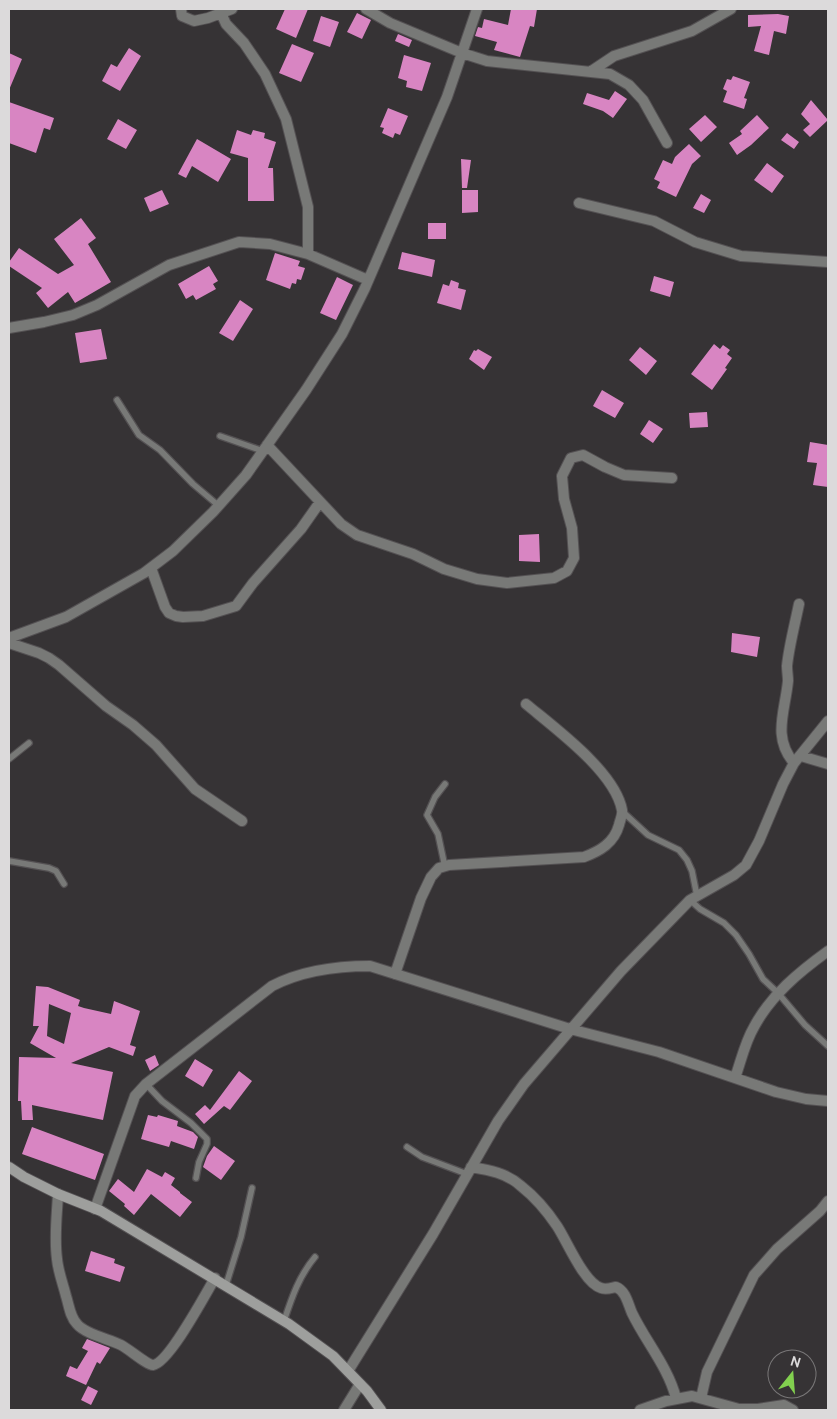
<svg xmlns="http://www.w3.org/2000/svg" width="837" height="1419" viewBox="0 0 837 1419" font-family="Cabin,sans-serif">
<rect width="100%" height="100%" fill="#363335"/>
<!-- building -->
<path fill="#d885c2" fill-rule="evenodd" d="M285,9h23l-12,29 -20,-9z
M511,9h26l-3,18 -4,-1 -10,31 -26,-7 3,-8 -22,-6 3,-9 4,1 2,-9 24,6z
M357,13l14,7 -9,19 -15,-7z
M778,14l11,2 -3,18 -12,-3 -5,24 -15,-4 7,-25 -13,1v-12z
M321,16l18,6 -9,25 -17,-6z
M398,34l14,6 -3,7 -14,-6z
M292,44l22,9 -13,29 -22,-9z
M129,48l12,8 -21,35 -18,-10 9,-17 6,3z
M9,53l13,6 -13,31z
M404,55l27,8 -9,28 -16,-4 1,-6 -9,-3z
M733,76l17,6 -6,16 3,1 -3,10 -21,-7 4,-11 -4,-2 4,-10 4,1z
M615,91l12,8 -14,19 -10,-7 -20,-7 4,-11 22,7z
M811,100l17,20 -18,17 -7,-7 7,-6 -9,-10z
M9,102l45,16 -4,12 -6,-2 -8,25 -27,-10z
M388,108l20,8 -8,19 -5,-2 -2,5 -11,-5 2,-5 -4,-1z
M705,115l12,12 -16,15 -12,-13z
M757,115l12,13 -18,17 -14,10 -8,-12 13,-9 -2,-3z
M118,119l19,11 -11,19 -19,-10z
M237,130l14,5 2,-5 12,3 -1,5 12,4 -8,26h5l1,33h-26v-43l-18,-5z
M787,133l12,9 -5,7 -13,-9z
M197,139l34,20 -13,23 -26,-16 -6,12 -8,-4z
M689,144l12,12 -9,8 -16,33 -19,-9 3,-6 -6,-3 9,-19 9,4 3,-7z
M461,159l10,1 -4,28h-5z
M767,163l17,13 -12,17 -18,-13z
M162,190l7,14 -19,8 -6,-14z
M462,190h16v22l-16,1z
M701,194l10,6 -7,13 -11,-5z
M81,218l15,20 -8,6 23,38 -36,21 -7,-11 -20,16 -12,-15 6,-5 -33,-22v-4l10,-14 39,26 16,-9 -20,-26z
M428,223h18v16h-18z
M402,252l33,8 -3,17 -34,-8z
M275,253l25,8 -2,5 7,2 -4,12 -4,-1 -1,5 -4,-1 -2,6 -24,-9z
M209,266l9,15 -5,3 3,5 -20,11 -3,-5 -7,4 -8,-15z
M654,276l20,6 -4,15 -20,-6z
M337,277l16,8 -17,35 -16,-7z
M451,280l8,3 -1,5 8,2 -5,20 -24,-7 6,-19 6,2z
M240,300l13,9 -20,32 -14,-8z
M101,329l6,30 -27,4 -5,-30z
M714,344l6,5 3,-4 7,5 -3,4 5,4 -7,10 2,1 -15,21 -21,-16z
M640,347l17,14 -11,14 -17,-15z
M478,349l14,8 -8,13 -15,-11 5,-9 2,1z
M602,390l22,13 -9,15 -22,-12z
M707,412l1,15 -18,1 -1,-15z
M649,420l14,9 -10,14 -13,-9z
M810,442l18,3v42l-15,-2 4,-22 -10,-1z
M539,534l1,28 -21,-1v-26z
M732,633l28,4 -3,20 -26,-5z
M36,986l12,1 32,13 -2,6 6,2 27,6 3,-13 26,10 -10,34 6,2 -3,9 -24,-9 -38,16 42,9 -10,48 -71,-15 1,15h-11l-1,-19h-3l1,-44 37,1 -26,-15 9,-17h-6zM49,1004l22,9 -7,31 -17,-8z
M155,1055l4,10 -9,6 -5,-11z
M195,1059l18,11 -10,17 -18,-11z
M239,1071l13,10 -22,29 -6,-4 -20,18 -9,-10 10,-9 5,5z
M148,1115l9,2 1,-2 20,6 -1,5 16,6 5,5 -4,12 -23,-8 -2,6 -28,-8z
M32,1127l72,27 -9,26 -73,-26z
M214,1146l21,15 -14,19 -18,-13 4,-11z
M147,1169l15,8 3,-5 10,6 -4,7 9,7v2v-1l12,9 -12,15 -29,-23 -17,21 -10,-9 1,-2 -16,-13 9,-12 16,13z
M91,1251l24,8 -1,4 11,4 -5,15 -35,-11z
M87,1339l23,9 -10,16 -3,-2 -11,23 -20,-9 4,-10 7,3 11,-18 -6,-3z
M88,1386l10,5 -7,14 -10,-5z"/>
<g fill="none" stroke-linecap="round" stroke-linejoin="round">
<!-- service casing -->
<g stroke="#545153" stroke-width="8">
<path id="service" d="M117,400l22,35 21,15 33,34 26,22
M220,436l43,15
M9,759l20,-16
M445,784l-10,13 -8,18 11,19 7,33
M623,812l25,23 31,15 8,10 5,11 5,25
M9,861l40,7 7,3 8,13
M690,900l10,9 24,14 12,12 13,19 14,25 15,14 27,32 23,21
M146,1084l16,17 29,22 16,16v5l-8,18 -3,16
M407,1147l15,10 45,17
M226,1285l15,-48 11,-49
M284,1321c8,-24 15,-45 31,-64"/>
</g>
<!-- minor casing -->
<g stroke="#545153" stroke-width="12">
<path id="minor" d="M181,9l1,7 12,5 14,-3 24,-9
M366,9l24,14 72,30 25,8 123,13 19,11 14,15 24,43
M221,13l5,11 18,19 21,31 21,45 22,88v47
M590,72l24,-16 78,-25 39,-22
M579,203l75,18 41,21 46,14 87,6
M9,328l35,-6 29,-7 24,-10 72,-40 70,-23 31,2 38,10 60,26
M267,445l74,79 16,11 56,19 31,15 33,10 30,4 47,-5 13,-7 7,-13 -2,-30 -8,-29 -2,-23 9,-18 12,-3 22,12 19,8 48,3
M151,568l14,39 4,6 7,3 7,1 20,-1 33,-10 17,-23 48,-54 19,-27
M9,638l57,-21 78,-44 29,-22 40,-39 33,-37 60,-85 36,-56 23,-46 82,-191 30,-88
M9,643l30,10 10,5 10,7 47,41 27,19 23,20 39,44 47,32
M801,756l27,8
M794,763c-22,-26 -9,-51 -6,-82 0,-5 -1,-10 -1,-15 2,-20 8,-42 12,-62
M395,974l26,-76 10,-21 8,-9 10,-3 135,-8c16,-6 30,-14 35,-32 1,-5 4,-10 3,-15 -7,-38 -66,-81 -96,-106
M735,1078c6,-17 10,-36 19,-51 17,-32 45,-55 74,-76
M471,1167c18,3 36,6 50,19 14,11 26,25 36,40 10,15 27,57 44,62 5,2 10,0 15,-1 10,4 12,17 16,26 14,29 36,54 44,85
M58,1194c-1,21 -4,43 -1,65 1,12 6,25 9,37 3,9 4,21 11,28 8,10 32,15 44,21 8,4 26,20 32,20 16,-2 53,-72 62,-87
M95,1209l40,-113 11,-12 126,-98c29,-15 65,-20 98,-20l200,63 89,23 117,40 30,7 22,2
M348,1371l85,-137 65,-113 26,-37 97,-113 69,-71 44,-25 12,-10 13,-24 24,-57 11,-21 34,-42
M701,1398l6,-26 47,-97 23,-26 43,-38 8,-10
M344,1410l16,-26
M640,1410l26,-9 26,-5 47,13h19l26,-4 9,5"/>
</g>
<!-- secondary casing -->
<g stroke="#545153" stroke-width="12">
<path id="secondary" d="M9,1167l15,10 34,17 43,17 188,113 44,32 34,35 14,19"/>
</g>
<!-- service -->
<use href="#service" stroke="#787977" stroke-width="5.5"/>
<!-- minor -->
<use href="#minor" stroke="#787977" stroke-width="10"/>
<!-- secondary -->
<use href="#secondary" stroke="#9e9f9d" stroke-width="10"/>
</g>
<!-- border -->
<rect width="837" height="1419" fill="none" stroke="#dcdadb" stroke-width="20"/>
<!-- north arrow -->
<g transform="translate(792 1374) rotate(17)"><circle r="24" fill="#363335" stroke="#787677"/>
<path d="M0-4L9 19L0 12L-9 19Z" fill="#82d04f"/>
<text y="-8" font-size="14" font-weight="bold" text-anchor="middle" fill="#dcdadb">N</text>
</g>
</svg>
